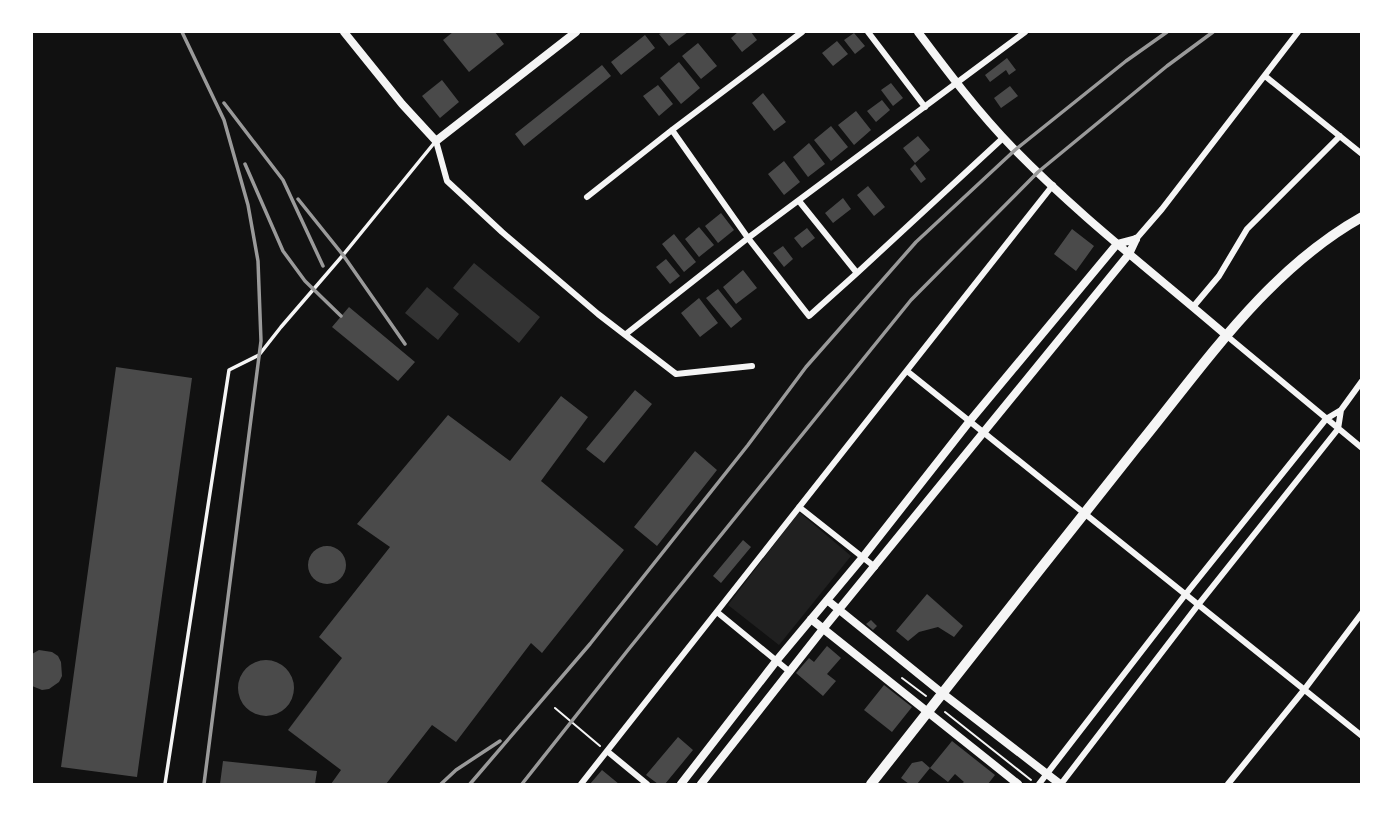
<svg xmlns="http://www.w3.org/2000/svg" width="1393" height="816" viewBox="0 0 1393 816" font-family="Figtree,sans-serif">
<rect width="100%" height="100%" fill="#111"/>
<!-- green -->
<path fill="#202020" d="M799,512l52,44 -72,89 -51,-40z"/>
<!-- water -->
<path fill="#333" d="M474,263l66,54 -21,26 -66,-55z
M427,287l32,27 -21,26 -33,-27z"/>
<!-- building -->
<path fill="#4a4a4a" d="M453,32h42l9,12 -35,28 -26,-32z
M663,32h25l-19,14 -10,-12z
M738,32h13l6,8 -15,12 -11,-14z
M854,33l11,13 -10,8 -11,-14z
M645,35l10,13 -34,27 -10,-13z
M837,41l11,13 -15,12 -11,-13z
M698,43l19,23 -16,13 -19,-23z
M1007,58l9,12 -7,5 -3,-5 -16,12 -5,-7z
M679,62l21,26 -19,16 -21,-26z
M602,65l9,11 -87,70 -9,-12z
M442,80l17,22 -19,16 -18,-22z
M891,83l12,15 -10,8 -12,-16z
M658,85l15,19 -14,12 -16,-20z
M1010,86l8,10 -17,12 -7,-10z
M763,93l23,29 -12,9 -22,-28z
M882,100l8,10 -14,12 -9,-11z
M856,111l15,19 -17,15 -16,-20z
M831,126l17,21 -17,14 -17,-21z
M918,136l12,14 -15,13 -12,-15z
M809,143l16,21 -17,13 -15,-20z
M784,161l16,21 -16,13 -16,-21z
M915,164l11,15 -5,4 -11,-14z
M868,186l17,21 -11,9 -17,-21z
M843,198l8,11 -18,14 -8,-10z
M721,213l13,17 -16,13 -13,-17z
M699,227l15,18 -15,12 -14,-18z
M807,228l8,10 -13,10 -8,-10z
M1072,229l22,17 -18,25 -22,-17z
M674,234l22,28 -12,10 -22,-28z
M783,246l10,13 -9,8 -11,-14z
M666,259l14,17 -10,8 -14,-17z
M743,270l14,18 -21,16 -13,-17z
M718,289l24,30 -11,9 -25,-30z
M699,298l19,25 -18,14 -19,-24z
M349,307l66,55 -17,19 -66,-54z
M116,367l76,11 -55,399 -76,-10z
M635,390l17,14 -48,59 -18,-14z
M561,396l27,21 -47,64 83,69 -82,103 -11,-10 -75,99 -24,-17 -46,59h-55l10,-14 -53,-40 54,-72 -23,-21 71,-90 -33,-23 91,-109 62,46z
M695,451l22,19 -60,76 -23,-19z
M743,540l8,7 -30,36 -8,-7z
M308 565a19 19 0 1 1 38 0a19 19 0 1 1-38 0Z
M927,594l36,32 -9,11 -16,-10 -19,5 -11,9 -12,-10z
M871,620l6,6 -4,4 -7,-6z
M827,646l14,12 -14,16 9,7 -13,15 -27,-23 13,-15 5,4z
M39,650l13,2 6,4 3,6 1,14 -3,6 -10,7 -7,1 -10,-4v-32z
M238 688a28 28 0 1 1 56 0a28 28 0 1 1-56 0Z
M884,685l28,22 -20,25 -28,-22z
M678,737l15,13 -28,34h-7l-12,-9z
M952,741l43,34 -7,9h-27l3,-2 -9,-8 -7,8 -18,-14z
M223,761l94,10 -2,13h-95z
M922,761l8,7 -13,16h-8l-8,-6 11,-15z
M602,770l17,14h-29z"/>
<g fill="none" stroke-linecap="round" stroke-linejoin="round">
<!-- path -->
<path stroke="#f5f5f5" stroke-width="2" d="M902,678l24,18
M555,708l45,38
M945,712l86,68"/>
<!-- service -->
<path stroke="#f5f5f5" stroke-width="3.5" d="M165,784l64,-414 30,-15 22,-28 62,-72 92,-113"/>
<!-- minor -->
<path stroke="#f5f5f5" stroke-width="6" d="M868,32l57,75
M1265,76l97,78
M672,130l76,108 61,78 48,-43 146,-135
M436,141l11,40 55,51 96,82 78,60 76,-8
M587,197l85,-67 130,-98
M799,201l58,72
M1136,239l26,-30 136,-177
M1193,307l26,-31 28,-47 93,-93
M626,334l122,-96 277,-206
M1227,336l135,112
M907,371l455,365
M799,507l76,60
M717,612l73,60
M607,751l40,33
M581,784l472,-599
M1039,784l146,-189 141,-176 15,-9 21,-29
M1061,784l137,-179 140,-176 3,-19
M1228,784l76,-94 58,-77"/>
<!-- tertiary -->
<path stroke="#f5f5f5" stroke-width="8" d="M344,32l58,72 34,37 140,-109
M918,32c30,40 60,80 95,116 66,68 142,126 214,188
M827,600l115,93 118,91
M811,619l207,165
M681,784l96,-124 86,-103 106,-135 148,-178 19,-5
M701,784l122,-155 306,-375 7,-15"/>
<!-- trunk -->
<path stroke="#f5f5f5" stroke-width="10" d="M871,784c88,-112 177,-225 266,-337 67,-82 130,-177 225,-230"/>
<!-- rail -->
<path stroke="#9a9a9a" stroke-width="3.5" d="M182,32l42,88 24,85 10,56 3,80 -57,443
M224,103l59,77 40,86
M245,164l38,87 22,30 36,35
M298,199l45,56 62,89
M441,784l15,-14 44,-29
M470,784l120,-140 158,-199 58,-78 110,-125 99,-92 111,-89 41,-29
M522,784l106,-134 283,-350 127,-128 129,-106 46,-34"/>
</g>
<!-- border -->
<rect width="1393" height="816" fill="none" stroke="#ffffff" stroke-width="66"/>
</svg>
